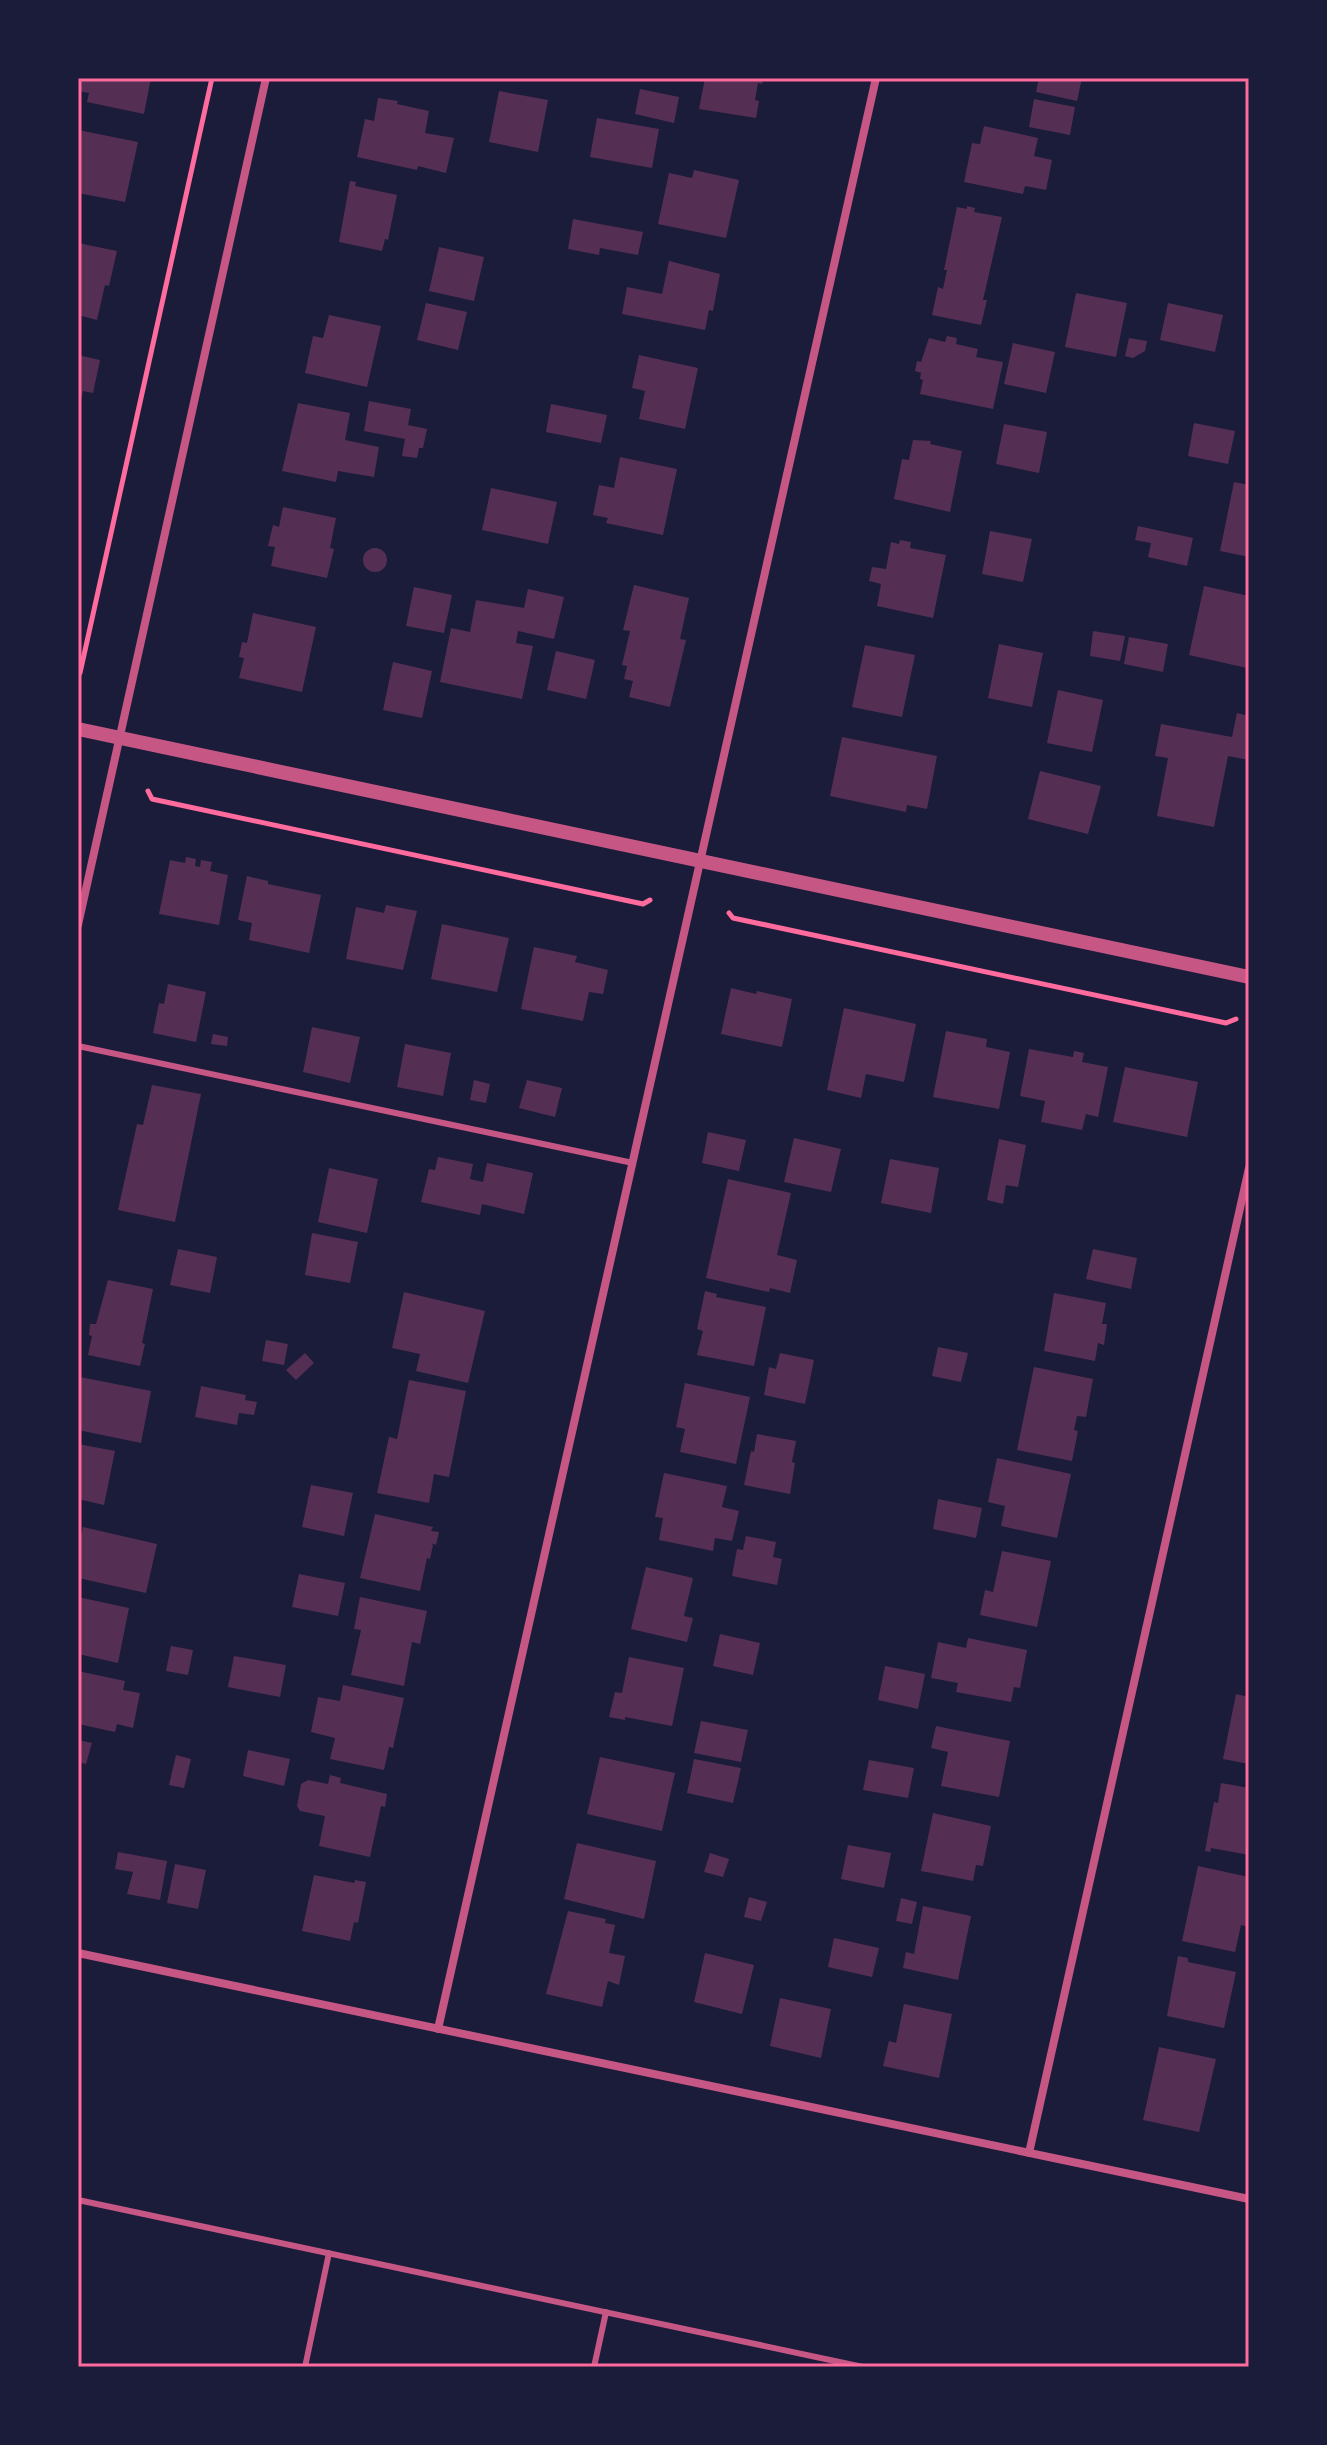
<svg xmlns="http://www.w3.org/2000/svg" width="1327" height="2445" viewBox="0 0 1327 2445" font-family="'Titillium Web',sans-serif">
<rect width="100%" height="100%" fill="#1b1b3a"/>
<!-- building -->
<path fill="#542f53" d="M78,78h73l-7,36 -57,-12 2,-9 -11,-2z
M705,78h59l-2,6 -4,-1 -3,17 4,1 -3,17 -57,-9z
M1039,78h43l-5,23 -41,-9z
M640,89l39,8 -5,26 -39,-9z
M499,91l49,9 -10,52 -49,-10z
M378,98l20,3 -1,3 32,7 -4,22 29,5 -8,35 -28,-7 -1,4 -60,-13 8,-38 9,2z
M1034,99l41,8 -5,28 -41,-8z
M597,118l62,11 -7,39 -62,-11z
M984,126l54,12 -4,18 18,4 -6,30 -21,-4 -2,8 -59,-12 8,-39 8,1z
M78,130l60,12 -13,60 -47,-9z
M694,170l45,10 -13,58 -68,-14 11,-51 23,5z
M350,181l6,1 -1,4 42,9 -9,45 -3,-1 -3,12 -43,-9z
M967,206l8,2 -1,4 28,5 -19,83h4l-6,25 -49,-10 6,-28 5,2 4,-19h-3l13,-63 10,2z
M573,219l70,13 -5,23 -38,-7 -1,7 -31,-6z
M78,243l39,8 -8,35 -4,-1 -8,35 -19,-5z
M439,247l45,10 -10,44 -45,-10z
M669,261l51,13 -7,37 -4,-1 -4,20 -83,-16 5,-27 35,7z
M1076,293l51,10 -11,54 -51,-10z
M426,303l41,9 -9,38 -41,-10z
M1168,303l55,12 -8,37 -55,-12z
M329,315l52,11 -14,61 -62,-14 8,-37 10,2z
M947,336l10,2 -1,6 22,5 -2,8 27,5 -10,47 -73,-15 3,-14 -3,-1 1,-6 -6,-2 2,-10 4,1 8,-24 16,4z
M1129,338l18,3 -2,10 -12,7 -8,-2z
M1013,343l42,9 -9,41 -42,-9z
M78,355l22,5 -7,33 -10,-2 -4,17z
M639,355l59,13 -13,61 -46,-10 6,-28 -13,-3z
M369,401l42,8 -3,16 19,4 -4,19h-4l-2,10 -15,-2 3,-17 -41,-8z
M298,403l52,10 -5,27 34,7 -5,30 -36,-6 -2,11 -54,-11z
M551,404l56,11 -6,28 -55,-11z
M1194,423l41,8 -7,33 -40,-8z
M1004,424l43,8 -8,41 -43,-9z
M913,440l18,1 -1,3 32,7 -12,61 -56,-13 8,-40 7,1z
M620,457l57,12 -14,66 -57,-12 2,-5 -15,-3 6,-30 15,3z
M1234,482l15,3v72l-29,-6z
M491,488l66,14 -9,42 -66,-14z
M283,507l53,11 -6,30 4,1 -7,29 -56,-12 4,-19 -7,-1 5,-21 6,2z
M1138,526l55,12 -6,28 -39,-9 3,-14 -16,-3z
M990,531l42,8 -9,43 -41,-8z
M900,540l11,2 -1,6 36,7 -13,63 -56,-12 4,-22 -12,-3 3,-14 14,2 5,-27 8,2z
M363 560a12 12 0 1 1 24 0a12 12 0 1 1-24 0Z
M634,585l55,13 -9,41 6,1 -16,67 -41,-10 4,-16 -9,-2 3,-13 -5,-1 8,-34 -7,-1z
M1204,586l45,10 -2,72 -58,-13z
M414,587l38,8 -8,38 -38,-7z
M528,589l36,8 -10,42 -36,-8 -2,12 17,3 -11,53 -82,-17 11,-54 19,4 6,-32 48,8z
M253,613l63,14 -14,65 -63,-14 5,-20 -5,-1 3,-15 5,1z
M1093,631l32,5 -5,25 -30,-5z
M1129,637l39,7 -5,28 -39,-8z
M999,644l44,9 -11,54 -44,-9z
M865,645l50,10 -13,62 -50,-10z
M556,651l39,9 -9,39 -39,-9z
M393,662l39,9 -10,47 -39,-8z
M1058,690l45,10 -11,52 -45,-9z
M1237,713l12,3v44l-21,-4 -14,71 -57,-11 11,-58 -13,-2 6,-32 71,13z
M842,737l95,19 -10,53 -20,-4 -1,7 -76,-16z
M1040,771l61,15 -13,48 -60,-15z
M186,857l10,2 -1,7 5,1 1,-7 11,2 -2,9 18,4 -9,50 -60,-11 11,-54 15,3z
M247,876l21,5v3l53,11 -12,58 -60,-13 3,-17 -14,-3z
M386,905l31,6 -14,59 -57,-11 10,-52 28,6z
M442,924l67,14 -12,54 -66,-13z
M534,947l43,9 -2,6 33,8 -5,24 -14,-2 -6,29 -62,-12z
M168,984l38,8 -10,50 -43,-9 6,-30 5,1z
M731,988l25,6 1,-3 35,8 -10,48 -61,-13z
M844,1008l72,16 -12,58 -38,-8 -5,24 -34,-8z
M312,1027l48,10 -10,46 -47,-11z
M946,1031l41,8 -1,8 24,5 -11,57 -66,-12z
M213,1034l15,3 -1,9 -16,-2z
M405,1044l46,9 -8,43 -46,-9z
M1029,1049l44,8 1,-6 10,2 -2,9 26,5 -10,50 -12,-3 -4,16 -41,-8 4,-21 -25,-5z
M1125,1067l73,15 -11,55 -74,-15z
M474,1080l16,4 -4,19 -16,-3z
M527,1080l35,8 -7,29 -36,-9z
M152,1085l49,9 -26,128 -57,-12 19,-86 6,1z
M708,1132l38,8 -7,31 -37,-8z
M794,1138l47,11 -10,43 -47,-10z
M999,1139l27,6 -8,42 -12,-2 -3,19 -16,-4z
M438,1157l35,7 -3,15 13,3 4,-19 46,10 -9,41 -42,-10 -2,11 -59,-13 8,-33 6,1z
M890,1159l49,9 -8,45 -50,-10z
M329,1168l49,11 -11,54 -49,-11z
M728,1179l63,14 -14,62 20,5 -7,33 -20,-5 -1,4 -63,-14z
M312,1233l46,9 -8,41 -45,-8z
M178,1249l39,8 -7,36 -40,-8z
M1093,1249l44,9 -6,31 -45,-10z
M108,1280l45,9 -11,54 3,1 -5,22 -52,-11 4,-19 -3,-1 1,-11h6z
M705,1291l12,3 -1,3 50,10 -12,59 -57,-11 6,-24 -6,-2z
M404,1292l81,19 -17,72 -52,-12 4,-17 -28,-6z
M1054,1293l52,10 -4,21h5l-3,21 -6,-2 -3,18 -51,-10z
M266,1340l22,4 -4,21 -22,-4z
M938,1347l30,6 -7,29 -29,-6z
M305,1353l9,10 -18,17 -10,-10z
M780,1353l34,7 -9,44 -41,-9 5,-28 7,2z
M1034,1367l59,12 -7,38 -9,-1 -3,14 4,1 -6,30 -55,-11z
M80,1377l71,14 -10,52 -63,-13z
M409,1380l57,11 -17,86 -15,-3 -5,29 -52,-10 12,-56 8,2z
M685,1383l65,14 -14,67 -56,-12 5,-23 -9,-2z
M201,1386l45,9 -1,5 12,2 -3,13 -15,-2 -2,12 -42,-8z
M757,1434l39,7 -4,21 3,1 -5,31 -46,-9 7,-34 3,1z
M78,1444l37,7 -11,54 -26,-6z
M997,1458l74,16 -14,64 -56,-12 4,-20 -17,-4z
M664,1473l63,13 -5,21 17,4 -7,30 -17,-3 -2,13 -54,-11 4,-22 -8,-1z
M311,1485l42,8 -9,43 -42,-9z
M938,1499l44,9 -6,30 -43,-9z
M375,1514l58,13 -2,4 8,1 -3,13 -5,-2 2,2 -3,14 -3,-1 -7,33 -60,-13z
M83,1527l74,17 -11,49 -68,-15v-27z
M746,1536l30,6 -3,15 9,2 -5,26 -45,-9 5,-27 6,1z
M1002,1551l49,10 -14,66 -57,-12 5,-25 8,2z
M646,1567l47,11 -9,38 9,2 -6,24 -56,-13z
M299,1574l46,9 -7,33 -46,-9z
M78,1597l51,11 -11,55 -40,-9z
M360,1597l67,14 -7,33 -8,-2 -8,44 -53,-11 10,-45 -7,-1z
M720,1634l40,9 -7,32 -40,-9z
M968,1638l59,12 -7,38 -6,-1 -3,15 -55,-10 2,-9 -27,-5 7,-36 28,6z
M171,1646l22,4 -5,25 -22,-4z
M234,1656l52,9 -6,32 -52,-10z
M629,1657l55,11 -12,58 -47,-9v3l-16,-3 6,-25 7,1z
M885,1666l40,8 -7,35 -40,-9z
M78,1671l47,10 -2,9 17,3 -7,35 -16,-4 -2,8 -37,-8z
M343,1685l61,13 -11,50 -4,-1 -5,23 -54,-11 5,-21 -24,-6 7,-35 22,4z
M1236,1694l13,3v67l-26,-5z
M701,1721l47,9 -7,32 -47,-9z
M936,1726l74,15 -11,56 -58,-11 7,-34 -17,-4z
M78,1740l14,3 -6,21 -8,-2z
M248,1750l42,9 -6,27 -41,-10z
M176,1755l15,4 -7,29 -15,-3z
M600,1757l75,16 -13,58 -75,-17z
M694,1759l47,9 -8,35 -46,-10z
M869,1760l45,8 -6,30 -45,-8z
M330,1775l11,3 -1,5 47,11 -2,13 -4,-1 -11,51 -51,-11 6,-30 -25,-5 -3,-5 4,-22 7,-4 20,4z
M1221,1783l28,5v67l-38,-7 -1,4 -5,-1 9,-49 4,1z
M933,1813l58,13 -8,40 -7,-1 -3,16 -52,-10z
M577,1843l79,18 -12,58 -80,-20z
M848,1845l43,8 -7,35 -43,-9z
M118,1852l49,9 -7,39 -33,-6 6,-22 -18,-3z
M710,1853l19,6 -6,18 -19,-5z
M175,1864l31,6 -8,39 -31,-6z
M1198,1866l51,11v50l-8,-2 -6,27 -53,-11z
M314,1875l40,8 1,-3 11,2 -8,41 -4,-1 -4,19 -48,-10z
M749,1897l18,5 -6,19 -17,-4z
M901,1898l16,4 -5,22 -16,-3z
M923,1906l48,10 -13,64 -55,-12 3,-16 8,2z
M568,1911l38,8 -1,4 10,2 -6,28 16,3 -6,29 -11,-4 -6,26 -56,-13z
M834,1938l45,10 -7,29 -44,-10z
M705,1953l49,12 -12,49 -48,-12z
M1178,1956l10,2v4l48,10 -12,56 -57,-12z
M780,1998l51,11 -10,49 -51,-12z
M904,2004l48,10 -13,64 -56,-12 6,-25 7,2z
M1159,2047l57,12 -17,73 -56,-12z"/>
<g fill="none" stroke-linecap="round" stroke-linejoin="round">
<!-- path -->
<path stroke="#ff6b9d" stroke-width="5" d="M80,673l132,-595
M148,791l4,8 491,105 7,-4
M729,913l4,5 493,105 10,-4"/>
<!-- service -->
<path stroke="#c65784" stroke-width="6" d="M78,1046l555,117
M78,2200l785,167
M305,2367l24,-114
M594,2367l12,-55"/>
<!-- minor -->
<path stroke="#c65784" stroke-width="8" d="M78,925l188,-847
M78,1953l1171,246
M438,2029l438,-1951
M1029,2153l220,-985"/>
<!-- tertiary -->
<path stroke="#c65784" stroke-width="14" d="M78,729l1171,248"/>
</g>
<!-- border -->
<rect width="1327" height="2445" fill="none" stroke="#1b1b3a" stroke-width="160"/>
<rect x="80" y="80" width="1167" height="2285" fill="none" stroke="#ff6b9d" stroke-width="3"/>
</svg>
